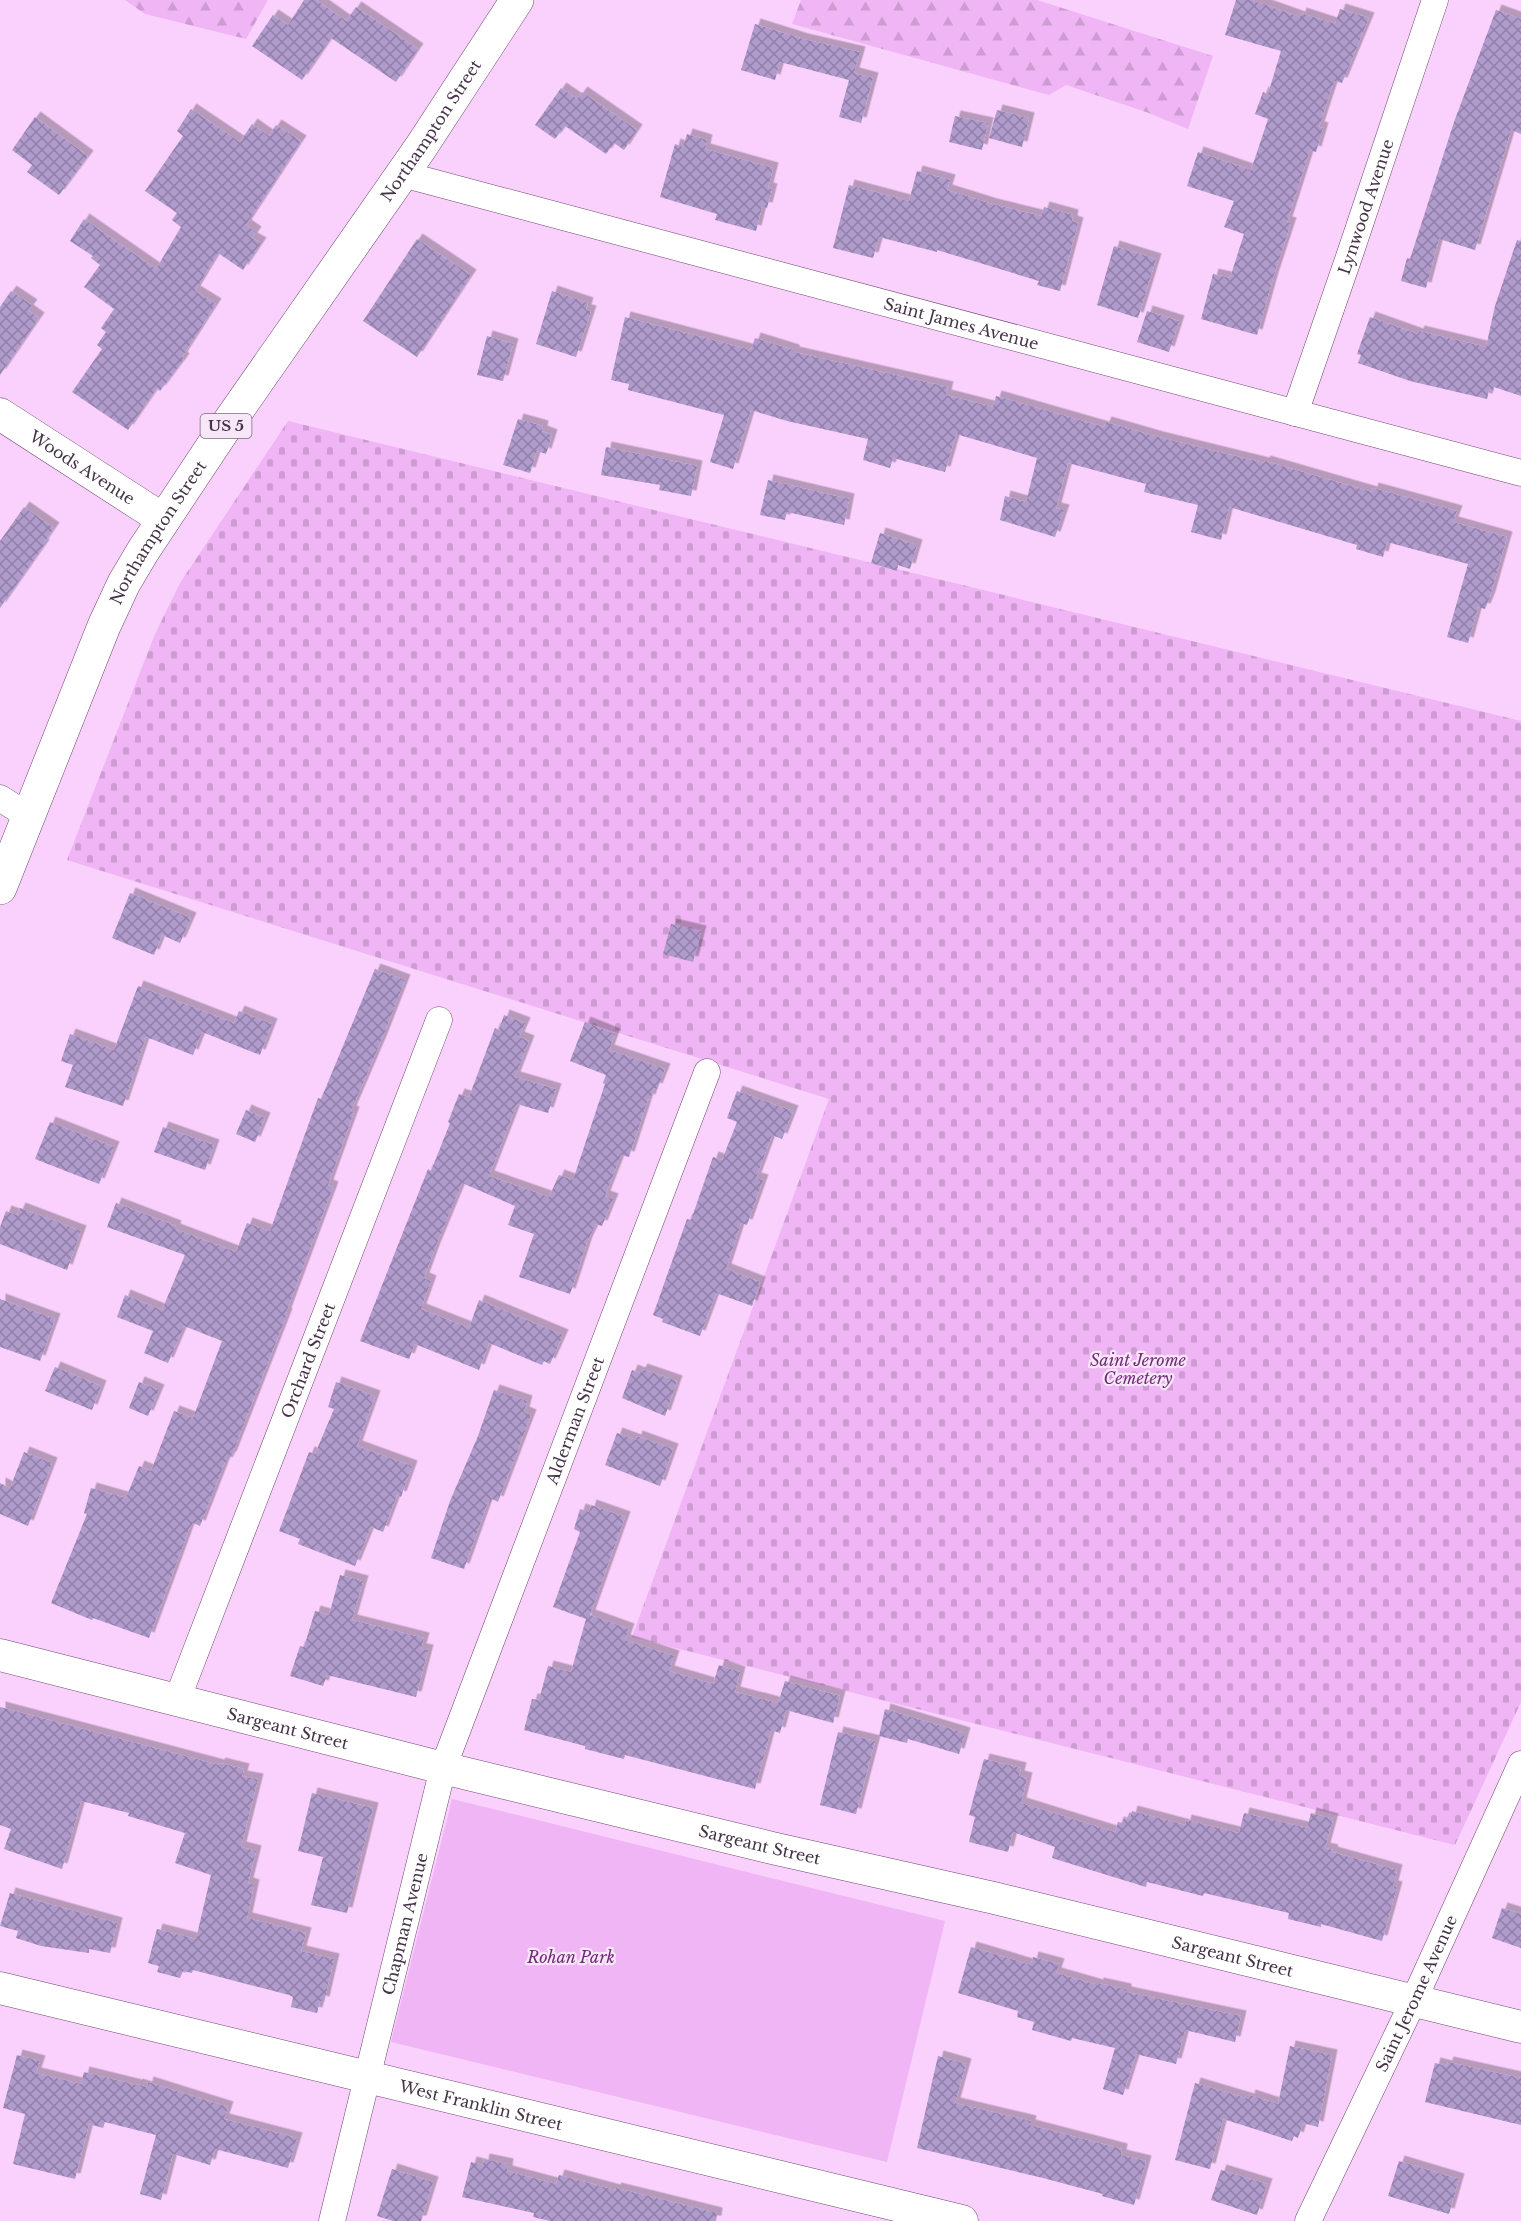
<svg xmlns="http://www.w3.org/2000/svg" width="1521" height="2221" viewBox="0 0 1521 2221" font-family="'Libre Baskerville',serif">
<defs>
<pattern id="forest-firs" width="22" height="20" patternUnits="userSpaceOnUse" patternTransform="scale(1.5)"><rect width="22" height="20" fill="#efb5f4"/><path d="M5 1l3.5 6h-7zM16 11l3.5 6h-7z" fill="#ce9cd3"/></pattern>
<pattern id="cemetery-stones" width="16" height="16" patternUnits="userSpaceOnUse" patternTransform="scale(1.5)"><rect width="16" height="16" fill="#efb5f4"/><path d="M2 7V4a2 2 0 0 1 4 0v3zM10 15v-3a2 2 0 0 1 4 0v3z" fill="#ce9cd3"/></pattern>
<pattern id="building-cross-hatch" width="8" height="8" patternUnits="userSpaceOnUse" patternTransform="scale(1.5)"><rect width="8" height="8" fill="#b09bcd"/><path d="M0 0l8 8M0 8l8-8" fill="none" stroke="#917fa8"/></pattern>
<filter id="shadow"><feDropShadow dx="5.5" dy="-5.5" stdDeviation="0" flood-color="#0004"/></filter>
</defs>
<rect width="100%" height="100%" fill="#fad0fd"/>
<!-- forest -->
<path fill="url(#forest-firs)" d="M125,0h143l-22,39 -101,-25z
M801,0h236l176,56 -25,73 -42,-17 -80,-27 -17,10 -257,-71z"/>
<!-- cemetery -->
<path fill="url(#cemetery-stones)" d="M288,421l1233,300v981l-66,143 -823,-208 197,-538 -762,-239 88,-226 25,-51z"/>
<!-- park -->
<path fill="#efb5f4" d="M452,1799l493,122 -58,241 -496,-120z"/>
<!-- building -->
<path fill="url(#building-cross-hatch)" filter="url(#shadow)" d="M304,0h12l30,21 10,-14 62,42 -22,33 -65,-44 -29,42 -50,-34 21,-31 15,10z
M1236,0h16l48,17 1,-4 34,11 5,-15 29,9 -27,65 -8,-2 -15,46 4,1 -7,24 -6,-2 -23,72 4,1 -18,55 -16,57 -56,-16 12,-45 17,4 14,-44 -20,-7 10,-26 -47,-15 11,-34 53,18 17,-51 -13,-5 8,-22 5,2 13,-43 -56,-16z
M1496,10l25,9v115l-10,-4 -36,120 -36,-11 -13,49 -25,-7 6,-23 3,1 44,-137z
M755,24l48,15 57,13 -6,21 19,5 -12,45 -22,-6 10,-37 -69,-18 -5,18 -34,-10z
M561,88l16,11 5,-7 55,38 -13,20 -10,-7 -8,11 -41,-28 -10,13 -20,-14z
M191,109l49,33 12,-18 17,12 7,-11 25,16 -55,84 10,7 -4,6 9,5 -18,27 -25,-17 -23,38 21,13 -34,53 2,2 -24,32 -3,-3 -29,42 -56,-38 30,-43 -5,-4 9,-13 -5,-4 13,-19 -30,-22 16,-22 -9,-7 2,-2 -23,-15 14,-22 72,50 25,-42 -9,-7 5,-7 -32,-22 38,-55 -6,-5z
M997,110l32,8 -7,29 -33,-9z
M955,116l33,7 -6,27 -33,-8z
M35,117l53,39 -29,39 -32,-23 5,-7 -20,-15z
M687,134l20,6 -2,9 68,19 -5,20 4,1 -5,19 -5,-1 -6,24 -41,-11 2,-6 -57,-17 15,-53 8,3z
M917,171l33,9 -3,10 45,14 49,12 3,-9 29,8 -1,6 6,2 -18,68 -23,-6 2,-4 -102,-31v2l-58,-15 -6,21 -40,-10 16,-63 60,16z
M417,239l54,36 -54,82 -54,-36z
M1517,240l4,1v155l-27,-9 -1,4 -4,-1 -2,9 -77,-18 -52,-18 3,-8 -4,-1 13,-37 48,17 1,-3 67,16 9,-41z
M1114,246l42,13 -18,59 -41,-13z
M11,291l21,14 -4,5 11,8 -39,57v-68z
M552,291l36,12 -2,7 5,1 -15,46 -40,-13z
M1147,311l32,10 -10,31 -32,-10z
M625,317l126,33 4,-12 39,12v2l154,35 -2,8 47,12 3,-11 108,31 2,-5 52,15 106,26 1,-2 107,31 1,-4 84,23 -4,11 54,15 -17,60 -5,12 -7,-2 -10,36 -21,-6 21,-73 -81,-22 -4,15 -27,-8 1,-4 -128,-38 -8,33 -30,-8 7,-27 -54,-13 2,-8 -78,-21 -12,45 8,2 -9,27 -55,-17 5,-24 21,6 11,-44 -81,-24 -11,38 -52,-14 -3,10 -27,-8 5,-21 -81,-18 -36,-11 -18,59 -23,-7 14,-47 -96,-25 1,-6 -18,-4z
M487,336l26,8 -10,37 -26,-6z
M518,419l25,7 -1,5 10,4 -6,19 -9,-3 -7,22 -27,-8z
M606,447l91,19 -6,30 -32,-6 1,-5 -59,-10z
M768,480l81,19 -5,26 -57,-13 -2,8 -25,-5z
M24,507l30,21 -11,16 1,1 -44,63v-67z
M880,533l37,12 -7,24 -12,-4 -1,6 -26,-8z
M130,893l61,25 -11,25 -18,-8 -8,20 -42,-17z
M671,924l30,7 -8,31 -30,-8z
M375,969l30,11 -23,59 -31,72 3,1 -26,73 5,2 -47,126 1,1 -56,143h-1l-3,6 -2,-1 -25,64 -7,-3 -4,6 -40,109 -56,-20 -1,2 -41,-17 36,-89 -3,-1 7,-25 35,10 13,-32 12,5 23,-60 19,7 29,-77 -38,-15 -16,37 -24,-10 9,-22 -36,-14 8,-22 37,15 23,-55 -78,-28 9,-24 60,23 -1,3 61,23 11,-29 23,8 48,-133 3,1z
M138,986l96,37 5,-12 33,13 -12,31 -58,-23 -9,23 -47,-18 -23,69 -58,-19 8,-22 -12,-4 9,-27 44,16z
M504,1015l21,8 -6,14 10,4 -14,36 41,12 -8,24 -31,-9 -28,72 60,21 10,-22 14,5 32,-96 -2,-1 3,-8 -36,-14 15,-39 30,12 -6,16 56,19 -8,20 -3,-1 -4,12 -2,-1 -19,58 -8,-2 -16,41 8,3 -11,27 -6,-2 -9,18 -17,52 -51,-17 15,-43 -26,-9 7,-19 -53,-23 -27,65 -11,30 7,3 -10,28 48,19 10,-28 84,35 -13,29 -6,-3 -2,4 -53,-22 -10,27 -64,-26 -6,15 -49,-18 68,-172 3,2 19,-48 -2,-1 11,-28 10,3 26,-69 4,2z
M737,1091l56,20 -11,28 -10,-4 -16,43 7,2 -16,45 -6,-2 -15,46 34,13 -8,24 -36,-13 -16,43 -38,-14 1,-3 -10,-4 34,-96 4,1 22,-63 9,3 15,-38 -10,-4z
M246,1110l19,8 -10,24 -19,-8z
M50,1122l64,25 -15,37 -64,-25z
M163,1127l51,18 -9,25 -51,-18z
M20,1208l61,23 -14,39 -67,-26v-17l6,-16 11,4z
M0,1299l55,20 -15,42 -40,-14z
M55,1367l46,19 -9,24 -47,-19z
M642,1369l35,12 -12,35 -43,-18 10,-28 8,3z
M139,1382l20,8 -11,26 -19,-8z
M336,1382l39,14 -18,50 55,20 -11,31 -4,-2 -14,37 -12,-5 -16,39 -57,-22 2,-5 -21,-8 30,-79 6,2 19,-45 -6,-2z
M494,1390l33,11 -3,11 7,3 -33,87 -6,-3 -2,4 -2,-1 -24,67 -33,-11 19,-57 28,-65z
M617,1433l19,7 1,-4 36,13 -13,37 -55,-21z
M24,1452l28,11 -24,63 -28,-12v-31l10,5z
M591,1505l34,12 -35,98 39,14 -4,11 49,16 -5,15 44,13 6,-19 21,7 -5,20 43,11 7,-22 55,15 -7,27 -47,-13 -6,23 -9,-3 -16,59 -130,-34 -1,4 -39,-10v-3l-61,-16 8,-31 7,1 9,-34 23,6 15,-53 -33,-12 27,-75 -6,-3 6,-20 9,3z
M340,1575l23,6 -11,39 72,18 -3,11 7,1 -12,47 -89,-22 -4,11 -33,-10 10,-30 4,1 11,-36 14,4z
M0,1707l219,58 1,-2 24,6 -2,7 16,3 -17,68 15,4 -8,32 6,2 -7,33 59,15 -5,18 33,8 -10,43 -4,-1 -3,12 -26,-6 2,-10 -4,-2 -96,-25 -1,3 -9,-2 -3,7 -23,-6 2,-6 -11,-3 9,-34 39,10 15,-64 -36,-12 10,-30 -57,-17 1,-3 -48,-12 -19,68 -58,-20 7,-20 -11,-4z
M885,1709l80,24 -6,21 -51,-15 -1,4 -28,-7z
M838,1732l37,9 -19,73 -36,-9z
M984,1759l37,9 -2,8 8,2 -6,25 94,29 3,-10 4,1 2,-5 6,1 2,-8 53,14 1,-5 53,13 5,-20 63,15 4,-15 22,6 -8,29 8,2 -1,2 65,18 -4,16 4,1 -15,54 -61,-17v3l-33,-8 1,-6 -85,-20 -1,3 -56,-14 -1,5 -52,-16 -42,-13 3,-11 -42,-15 -5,20 -39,-10 6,-25 -6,-2z
M312,1793l61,15 -26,105 -36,-8 12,-48 -25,-6z
M10,1893l107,30 -7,30 -21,-4v4l-48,-7 -25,-8 2,-7 -18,-5z
M1502,1908l19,6v34l-29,-10z
M971,1947l60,18 2,-8 26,7 -3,9 42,12v-2l28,6v3l115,24 -6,26 -50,-12 -9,34 -40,-10 -13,41 -20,-6 12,-41 -43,-10 -1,3 -39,-11 2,-8 -17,-5 1,-6 -60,-18z
M1290,2046l42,9 -14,72 -15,-4 -5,15 -4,-2 -2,5 -69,-22 -13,50 -35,-9 20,-77 54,16 1,-4 28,9z
M17,2055l23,6 -4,12 45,11 3,-12 53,13v-1l10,3 1,-5 80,25 -4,12 73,19 -9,30 -73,-19 -5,16 -37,-11 -12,46 -21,-6 16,-59 -51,-13 -2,6 -14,-4 -14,55 -62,-15 12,-50 -22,-6z
M938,2056l28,8 -11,39 76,18 -1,4 92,24 -1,6 25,6 -12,44 -32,-9 1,-2 -60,-16 -126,-30z
M1448,2062l73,16v47l-96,-23 10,-39 12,3z
M484,2159l24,5 -1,7 49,13 3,-9 56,15 1,-2 101,25 -1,8h-166l-17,-4 1,-4 -72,-16 9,-35 12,3z
M1399,2161l60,18 -10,35 -61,-18z
M392,2169l41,13 -12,39h-28l-16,-5z
M1221,2170l46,14 -10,31 -46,-15z"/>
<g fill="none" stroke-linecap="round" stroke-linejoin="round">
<!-- minor casing -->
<g stroke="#6c486f" stroke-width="27">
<g id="minor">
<path id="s1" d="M402,174l1119,299"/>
<path id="s2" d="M1295,413l56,-162 84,-251"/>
<path d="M0,798l28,18"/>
<path id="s3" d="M177,1700l262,-680"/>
<path id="s4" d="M332,2221l111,-453 264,-696"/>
<path id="s5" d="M1308,2221l105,-219 108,-238"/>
</g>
</g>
<!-- tertiary casing -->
<g stroke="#6c486f" stroke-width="33">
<g id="tertiary">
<path id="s6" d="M0,414l164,106"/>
<path id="s7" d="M0,1655l443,113 329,80 222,50 527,129"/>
<path id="s8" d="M0,1988c320,79 641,155 962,233"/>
</g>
</g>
<!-- primary casing -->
<g stroke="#6c486f" stroke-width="34">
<g id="primary">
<path id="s9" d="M0,888l104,-262 20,-43 19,-32 79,-119 199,-285 96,-147"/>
</g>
</g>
<!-- minor -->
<use href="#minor" stroke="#fff" stroke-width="26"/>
<!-- tertiary -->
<use href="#tertiary" stroke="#fff" stroke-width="32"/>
<!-- primary -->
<use href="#primary" stroke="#fff" stroke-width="33"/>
</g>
<g text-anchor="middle" stroke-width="4.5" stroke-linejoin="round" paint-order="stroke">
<!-- shield labels -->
<rect fill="#f8e7f9" stroke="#7b6a7c" stroke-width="1.5" x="200.5" y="414" width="51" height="24" rx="4.5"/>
<g font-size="15" font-weight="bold" fill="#453447">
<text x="226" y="431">US 5</text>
</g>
<!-- street labels -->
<g font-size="16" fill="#453447" stroke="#f8e7f9">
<text dy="6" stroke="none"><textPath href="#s9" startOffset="876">Northampton Street</textPath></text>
<text dy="6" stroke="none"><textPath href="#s2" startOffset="218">Lynwood Avenue</textPath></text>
<text dy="6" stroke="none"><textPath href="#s1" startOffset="579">Saint James Avenue</textPath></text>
<text dy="6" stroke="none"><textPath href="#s6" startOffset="98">Woods Avenue</textPath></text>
<text dy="6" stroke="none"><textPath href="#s9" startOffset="390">Northampton Street</textPath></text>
<text dy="6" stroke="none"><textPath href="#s3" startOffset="364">Orchard Street</textPath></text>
<text dy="6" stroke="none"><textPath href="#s4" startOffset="838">Alderman Street</textPath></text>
<text dy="6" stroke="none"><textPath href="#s7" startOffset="297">Sargeant Street</textPath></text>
<text dy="6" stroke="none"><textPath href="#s7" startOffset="783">Sargeant Street</textPath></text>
<text dy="6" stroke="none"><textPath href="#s4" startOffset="306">Chapman Avenue</textPath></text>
<text dy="6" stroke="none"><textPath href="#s7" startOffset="1269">Sargeant Street</textPath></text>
<text dy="6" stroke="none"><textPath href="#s5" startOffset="252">Saint Jerome Avenue</textPath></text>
<text dy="6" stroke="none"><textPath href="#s8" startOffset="495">West Franklin Street</textPath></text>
</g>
<!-- park labels -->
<g font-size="16" font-style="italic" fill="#72287a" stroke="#f8e7f9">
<text x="1138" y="1366">Saint Jerome<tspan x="1138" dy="18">Cemetery</tspan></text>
<text x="571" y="1963">Rohan Park</text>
</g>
</g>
</svg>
